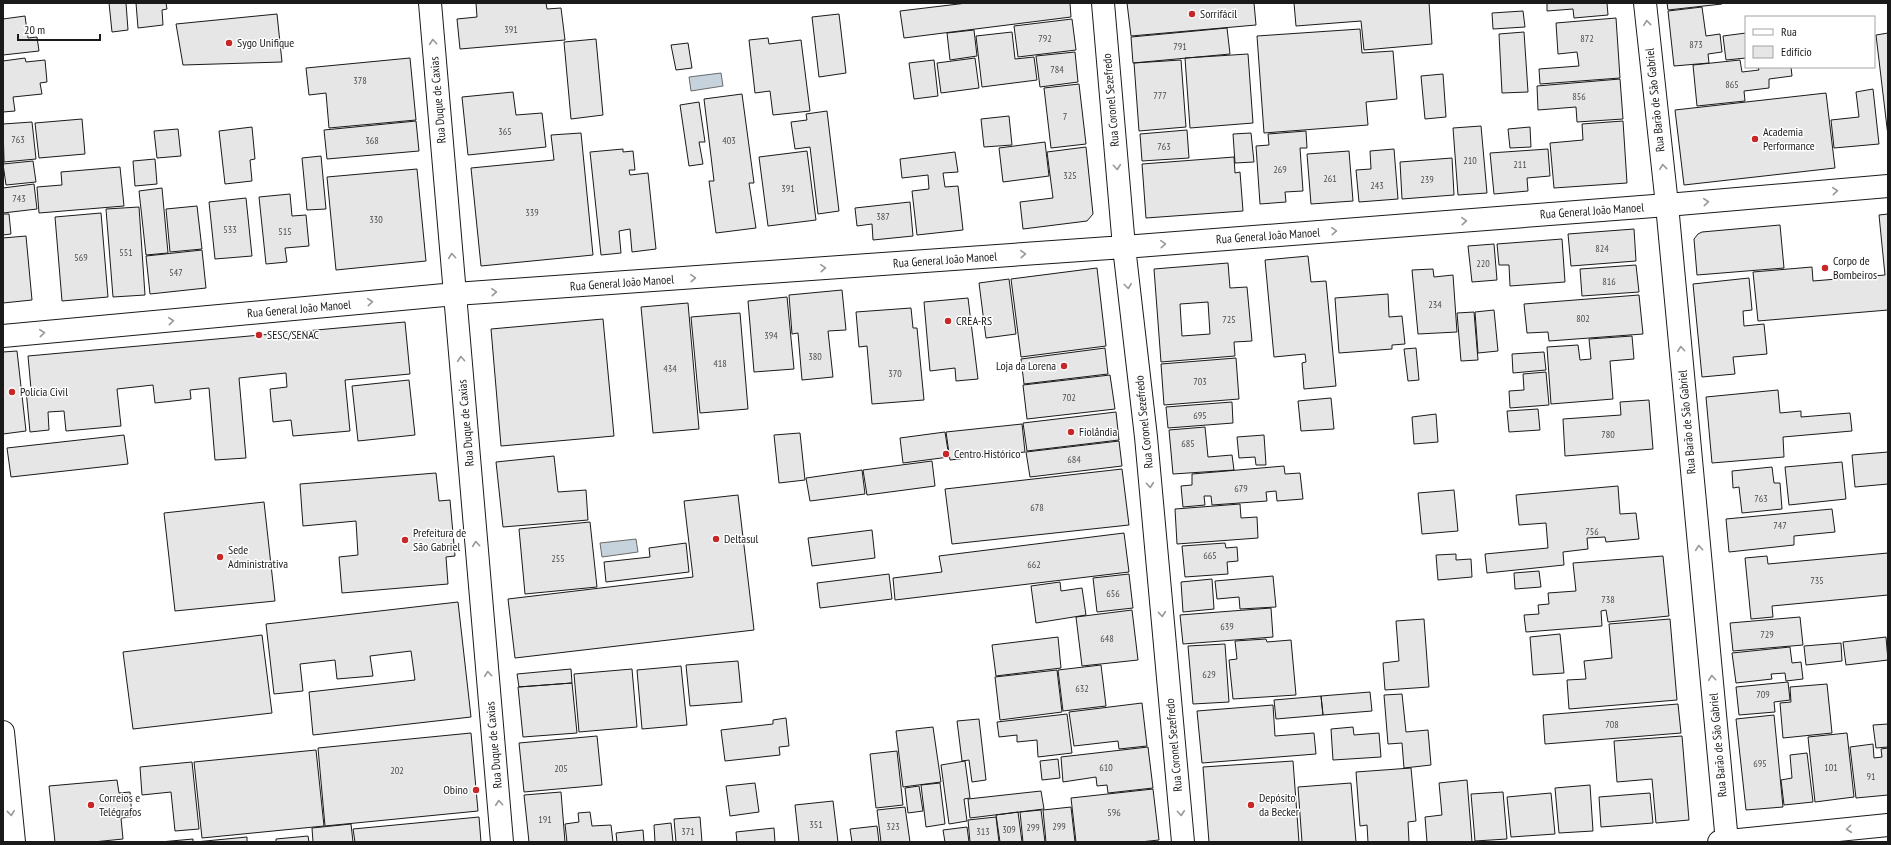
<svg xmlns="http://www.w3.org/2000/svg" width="1891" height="845" viewBox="0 0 1891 845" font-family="'PT Sans Narrow',sans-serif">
<rect width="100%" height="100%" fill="#fff"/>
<!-- water -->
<path fill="#c6d2dc" stroke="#6a6a6a" d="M721,73l2,13 -32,5 -2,-14z
M636,539l2,13 -36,5 -2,-14z"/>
<!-- building -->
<path fill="#e6e6e6" stroke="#1a1a1a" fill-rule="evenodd" d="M109,3h17l2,27 -16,2z
M136,3h30l1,6 -5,1 1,15 -25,3z
M476,3h70l1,6 14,-1 4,32 -105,9 -3,-30 20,-2z
M967,3h103l1,14 -167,21 -4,-27z
M1127,3h127l2,22 -125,11z
M1294,3h135l3,41 -68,6 -3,-29 -65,5z
M1547,3h60l1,12 -34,3 -1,-9 -26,2z
M1667,3h54l1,1 -54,6z
M1702,7l4,29 14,-2 2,18 -14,2 1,9 -35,3 -6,-55z
M1523,11l2,16 -32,2 -1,-16z
M277,14l5,48 -99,3 -7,-41z
M839,14l7,59 -27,4 -7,-60z
M25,16l3,22 9,-1 2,14 -36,4v-36z
M1616,18l4,60 -80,6 -1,-15 40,-3 -2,-14 -19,2 -2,-31z
M1072,19l4,31 -58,7 -4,-31z
M1227,28l3,26 -97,9 -2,-26z
M1360,29l2,24 31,-2 4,48 -31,3 2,23 -104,8 -7,-97z
M974,30l3,26 -27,4 -3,-27z
M1012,32l3,27 19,-2 3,23 -55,7 -6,-51z
M1524,32l4,60 -26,1 -3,-59z
M1746,33v25l-20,2 -3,-24z
M1888,33v103l-12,-101z
M768,38l1,6 32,-4 9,71 -37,4 -3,-24 -15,2 -6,-53z
M596,39l7,76 -32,4 -7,-77z
M688,43l4,25 -16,2 -5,-25z
M1075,52l3,30 -38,5 -4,-31z
M1248,54l5,69 -63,5 -5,-70z
M25,58l1,4 19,-2 2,22 -7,1 2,11 -29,3 2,14 -12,1v-51z
M410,58l6,62 -87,8 -3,-35 -17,2 -3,-27z
M975,58l4,30 -38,5 -4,-30z
M934,60l4,36 -24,3 -5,-36z
M1181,60l5,67 -47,4 -5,-68z
M1740,60l2,12 17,-2 -1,-3h33l1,9 -23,3v9l-25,3 1,10 -48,5 -4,-41z
M1443,74l3,43 -21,2 -4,-43z
M1620,79l3,40 -46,3 -1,-15 -38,3 -1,-24z
M1079,84l7,60 -35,4 -7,-60z
M1873,89l6,55 -45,4 -3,-28 28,-3 -3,-25z
M513,92l3,23 26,-2 4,34 -78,8 -6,-58z
M1826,93l9,75 -151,17 -9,-75z
M742,94l12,89h-5l7,45 -40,5 -7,-52h5l-10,-82z
M699,102l6,40h-6l4,22 -14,2 -9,-61z
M827,111l12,100 -21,3 -8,-67 -15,2 -4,-27 16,-2 -1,-6z
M1009,116l3,29 -28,2 -3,-28z
M82,119l3,35 -46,4 -4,-35z
M416,121l3,30 -92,8 -3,-29z
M1623,121l4,62 -73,5 -4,-45 33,-3 -1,-16z
M32,122l4,37 -32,3 -1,-38z
M1481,126l6,67 -29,2 -5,-67z
M252,127l3,32 -5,1 2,21 -27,3 -6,-53z
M1530,127l1,20 -21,1 -2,-19z
M178,129l3,27 -24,2 -3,-27z
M1187,130l2,28 -47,3 -2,-27z
M1306,131l1,17h-7l3,43 -18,1 1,10 -26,2 -4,-58 13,-1 -1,-11z
M581,133l12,122 -112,11 -10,-98 83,-8 -3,-25z
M1251,133l3,29 -19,1 -2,-29z
M1045,142l4,34 -46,6 -4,-34z
M1086,147l7,67 -6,7 -64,8 -3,-27 33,-4 -6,-46z
M623,149v3l10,-1 2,19h-6l1,5 18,-2 8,76 -24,3 -2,-23 -11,2 2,22 -20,2 -11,-103z
M1394,149l4,50 -39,3 -3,-32 15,-1 -1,-18z
M1548,149l2,27 -23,2 1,13 -34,3 -4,-41z
M807,151l9,69 -48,6 -9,-69z
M1349,151l4,50 -42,3 -4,-50z
M955,152l3,20 -15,1 2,14 13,-1 5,44 -46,5 -5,-44 17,-2 -1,-14 -26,3 -2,-19z
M321,156l5,53 -19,1 -5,-52z
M1234,157l1,16 5,-1 3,39 -97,7 -4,-54z
M1452,158l2,37 -52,4 -2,-37z
M155,159l2,25 -22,2 -2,-25z
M33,161l3,21 -30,3 -3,-21z
M120,167l4,39 -85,7 -2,-26 25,-2 -1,-13z
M417,169l9,92 -90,9 -9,-93z
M34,184l3,25 -34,4v-25z
M162,188l6,65 -22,2 -7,-64z
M290,194l2,22 14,-1 3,31 -24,2 2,14 -21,2 -7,-67z
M246,198l6,58 -37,3 -6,-57z
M910,202l3,34 -40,4 -1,-16 -15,2 -2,-18z
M197,206l5,43 -32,3 -4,-43z
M139,207l6,88 -32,2 -7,-88z
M101,213l7,84 -46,4 -7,-84z
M3,214h6l2,20 -8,1z
M1888,214v96l-130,11 -5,-49 59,-5 1,14 72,-6 -6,-60z
M1780,225l4,43 -87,7 -3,-36 4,-5 4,-2z
M1634,229l2,32 -65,5 -3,-32z
M26,236l6,64 -29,3v-65z
M1562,239l3,43 -55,4 -1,-21h-10l-2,-21z
M1494,244l3,36 -25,2 -4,-36z
M202,250l4,38 -56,6 -4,-38z
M1308,256l3,26 15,-1 10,105 -32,3 -2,-26 4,-1 -1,-8 -31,3 -9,-97z
M1228,263l2,25 17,-1 5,54 -18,1 1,14 -74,6 -7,-93zM1208,302l2,32 -28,2 -2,-32z
M1636,265l3,27 -57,4 -2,-27z
M1097,268l9,78 -85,11 -10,-78z
M1433,269l1,8 19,-2 4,57 -39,2 -6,-64z
M1749,278l3,32 -9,1 1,15 20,-2 3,30 -34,3 2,17 -33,3 -9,-93z
M1009,279l7,55 -30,4 -7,-55z
M842,290l4,40 -18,1 5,46 -31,3 -4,-47 -6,1 -3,-39z
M1388,294l1,23 13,-1 3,28 -13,1v4l-53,4 -4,-55z
M1639,295l4,39 -94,7 -1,-9 -21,1 -3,-29z
M787,297l7,72 -40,3 -6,-71z
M968,298l10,81 -22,2 -1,-13 -25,3 -6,-69z
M688,303l11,126 -46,4 -12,-126z
M911,308l2,20h4l7,72 -52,4 -5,-58 -8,1 -3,-35z
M1494,310l4,41 -20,2 -3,-41z
M1474,312l4,48 -17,1 -4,-48z
M740,313l8,96 -48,4 -9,-96z
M603,319l11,117 -113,10 -10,-117z
M405,322l5,52 -65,6 5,51 -57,5 -2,-16 -18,2 -3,-33 17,-2 -1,-14 -47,5 7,80 -31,2 -6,-72 -19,2 1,9 -36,4 -2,-18 -36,4 4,37 -55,5 -2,-20 -16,1 1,18 -19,2 -4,-42 5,-1 -3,-33z
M1632,336l2,23 -24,2 3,38 -62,5 -4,-57 31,-2 2,15 11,-1 -2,-20z
M1105,348l3,26 -84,10 -3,-25z
M1416,348l3,32 -11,1 -4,-32z
M17,351l9,80 -23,3v-82z
M1544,352l2,18 -33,3 -1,-19z
M1236,358l3,41 -75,6 -3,-41z
M1546,372l3,33 -39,3 -1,-17 15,-1 -1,-16z
M1110,375l5,34 -88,10 -4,-34z
M409,380l6,55 -57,6 -6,-55z
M1778,390l2,23 21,-2v6l49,-4 2,18 -69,6 1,20 -72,6 -6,-66z
M1331,398l3,31 -33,2 -3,-30z
M1649,400l4,49 -88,7 -2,-37 58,-4 -1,-13z
M1232,402l1,21 -65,5 -2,-21z
M1538,409l2,21 -31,2 -2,-21z
M1116,412l3,28 -92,11 -4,-28z
M1436,414l2,28 -24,2 -2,-27z
M1022,424l3,28 -75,8 -4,-28z
M1205,427l3,30 24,-2 2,15 -61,4 -4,-44z
M945,432l4,25 -46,6 -3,-25z
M800,433l5,47 -26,3 -5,-48z
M124,435l4,29 -117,13 -4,-29z
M1264,435l2,30h-10l-1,-8 -16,1 -2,-21z
M1119,441l3,25 -92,11 -4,-25z
M1888,452v32l-33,3 -3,-32z
M554,456l4,36 28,-2 2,30 -85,7 -7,-65z
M932,461l3,25 -68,9 -4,-25z
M1842,462l4,37 -57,6 -4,-38z
M1284,466l1,8 15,-1 3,26 -26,2 -1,-10 -10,1 1,9 -55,4 -1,-9h-7l1,9 -22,2 -2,-21 11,-1v-11z
M1772,467l2,16h6l2,26 -40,4 -3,-26 -6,1 -1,-17z
M1122,469l7,56 -177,19 -7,-55z
M862,470l3,24 -55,7 -4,-23z
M436,473l3,28 11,-1 5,56 -9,1 2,27 -106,9 -3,-36 19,-2 -2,-34 -53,5 -3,-42z
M1618,486l2,28 16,-1 3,26 -33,3 -1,-5 -18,1 1,11 -25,3 1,13 -77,8 -2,-19 63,-6 -2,-25 -27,2 -3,-30z
M1454,490l4,41 -36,3 -4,-41z
M738,495l16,135 -239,28 -7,-59 185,-22 -9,-76z
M264,502l11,99 -100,10 -11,-98z
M1240,504l1,14 16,-1 1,21 -81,6 -2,-35z
M1832,509l3,23 -41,4v9l-65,7 -3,-33z
M590,522l7,65 -72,7 -6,-65z
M872,530l3,28 -63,8 -4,-28z
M1124,533l5,39 -234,28 -2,-22 49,-6 -3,-16z
M686,543l3,29 -83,10 -2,-20 46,-5 -1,-9z
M1225,543l1,5 11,-1 1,14 -11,1 1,12 -43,3 -3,-31z
M1888,553v42l-116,11 1,11 -22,2 -6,-61 22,-2 1,8z
M1456,554v6l15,-1 1,18 -34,3 -2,-25z
M1663,556l6,60 -61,6 -2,-12 -5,1 1,15 -76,6 -2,-17 15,-1 -1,-9 11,-1 -1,-11 28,-2 -3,-28z
M1539,571l2,16 -26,2 -1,-16z
M889,574l3,25 -72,9 -3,-25z
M1129,574l4,34 -36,4 -4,-34z
M1273,576l3,31 -36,2 -1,-12 -22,2 -2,-18z
M1212,579l2,30 -31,3 -2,-30z
M1060,582l1,9 21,-3 4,27 -50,8 -5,-37z
M458,602l13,115 -158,18 -4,-43 106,-12 -4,-29 -41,5 3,20 -36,3 -2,-19 -35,4 3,27 -29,3 -8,-70z
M1271,608l2,29 -90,7 -3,-29z
M1132,610l6,50 -56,6 -6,-49z
M1800,617l3,28 -70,6 -3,-28z
M1424,619l5,68 -44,3 -2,-27 16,-2 -3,-40z
M1670,619l7,81 -108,9 -2,-29 19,-1 -2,-18 28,-3 -3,-34z
M1560,634l4,39 -31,2 -3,-38z
M262,635l10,78 -139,16 -10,-77z
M1058,637l3,31 -65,8 -4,-31z
M1886,637l2,23 -42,5 -3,-23z
M1266,639l1,3 24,-2 5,55 -63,4 -4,-39 8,-1 -2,-18z
M1841,643l1,18 -36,4 -2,-19z
M1225,644l4,58 -36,2 -5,-58z
M1790,647l2,16 9,-1 2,17 -17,2 -1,-8 -14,1 1,5 -36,4 -4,-30z
M738,661l4,41 -52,4 -4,-41z
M1101,665l5,41 -43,5 -5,-41z
M681,666l6,59 -45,4 -5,-59z
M571,669l1,14 -53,4 -2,-13z
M632,669l5,58 -58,5 -5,-58z
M1057,670l5,42 -62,8 -5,-43z
M1788,682l2,18 -16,2 1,10 -36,3 -3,-28z
M572,683l5,50 -54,4 -5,-50z
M1827,684l5,49 -49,5 -3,-35 11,-1 -1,-15z
M1370,692l2,19 -49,4 -2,-19z
M1402,694l4,38 22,-2 3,35 -27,3 -2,-25 -14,1 -4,-49z
M1321,696l2,19 -47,4 -2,-19z
M1142,703l5,43 -28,3 -1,-8 -44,5 -5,-34z
M1678,704l3,29 -136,11 -2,-29z
M1273,705l2,31 39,-3 2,21 -114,9 -5,-52z
M1067,714l5,39 -34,4 -1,-17 -20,2v-7l-18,2 -2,-15z
M1774,715l9,92 -37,3 -10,-91z
M786,718l3,28 -10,1 1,8 -55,6 -4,-31 52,-6v-4z
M979,719l7,61 -14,2 -3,-22 -7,1 -5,-40z
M1888,724v23l-12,1 -3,-23z
M933,727l8,55 -38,5 -7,-56z
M1353,727l1,8 25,-2 2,24 -48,3 -2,-31z
M471,733l7,78 -153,15 -7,-78z
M1847,733l7,64 -39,5 -7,-65z
M597,736l5,49 -78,7 -5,-49z
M1682,736l7,84 -33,3 -4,-44 -35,3 -3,-41z
M1873,744l1,14 8,-1 -1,-8 7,-1v47l-32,3 -6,-51z
M1148,747l5,41 -45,5 -1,-8 -10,1 -1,-9 -33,5 -2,-25z
M316,750l8,76 -122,12 -8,-76z
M897,751l6,54 -27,3 -6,-54z
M1807,753l6,49 -29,3 -3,-25 11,-2 -2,-23z
M1058,759l2,19 -18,2 -2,-19z
M965,761l5,37 -6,1 3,22 -18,3 -8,-59z
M1293,761l6,81h-90l-6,-75z
M192,762l7,67 -24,2 -4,-39 -29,3 -2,-28z
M1411,768l5,53 -8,1 1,20h-41l-1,-17 -7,1 -4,-54z
M117,780l2,13 11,-1 2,25 -11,1 2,21 -30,3h-38l-6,-56z
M1467,780l5,62h-45l-2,-25 17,-2 -3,-32z
M755,783l4,29 -29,4 -4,-30z
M940,783l5,41 -19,3 -5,-42z
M1351,783l5,59h-54l-4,-55z
M1590,785l3,46 -34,2 -4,-45z
M919,786l4,25 -15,2 -3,-25z
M1153,789l6,51 -19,2h-64l-5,-44z
M1041,791l3,18 -74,9 -2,-19z
M561,792l4,50h-36l-5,-47z
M1503,792l4,47 -32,2 -4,-47z
M1551,793l4,41 -44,3 -4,-40z
M1650,793l3,30 -52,4 -2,-30z
M833,801l5,41h-39l-4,-37z
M905,807l5,35h-29l-4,-32z
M1071,807l4,35h-29l-3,-32z
M1041,810l4,32h-22l-3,-30z
M590,812l2,14 19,-1 2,17h-46l-2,-18 14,-2 -1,-9z
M1018,812l4,30h-22l-4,-27z
M479,817l2,25h-126l-2,-13z
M700,817l2,25h-26l-2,-23z
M996,817l3,25h-29l-2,-22z
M671,823l2,19h-18l-1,-17z
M351,824l2,18h-40l-1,-14z
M877,826l2,16h-27l-2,-13z
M967,827l2,15h-24l-2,-12z
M774,828l1,14h-38l-1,-10z
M643,830l1,12h-27l-1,-9z
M308,836l1,6h-33v-3z
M247,837v5h-52z
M193,839v3h-33z"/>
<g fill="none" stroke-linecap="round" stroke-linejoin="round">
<!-- minor casing -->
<g stroke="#1a1a1a" stroke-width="24">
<path id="minor" d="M430,3l72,839
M1103,3l21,244 22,190 37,405
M3,336l452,-42 669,-47 543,-42 221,-19
M3,732l11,110"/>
</g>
<!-- secondary casing -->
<g stroke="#1a1a1a" stroke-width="24">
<path id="secondary" d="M1645,3l22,202 60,637
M1719,842l169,-17"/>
</g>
<!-- minor -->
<use href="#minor" stroke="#fff" stroke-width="22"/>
<!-- secondary -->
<use href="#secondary" stroke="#fff" stroke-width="22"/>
</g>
<!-- one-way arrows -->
<defs><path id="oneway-chevron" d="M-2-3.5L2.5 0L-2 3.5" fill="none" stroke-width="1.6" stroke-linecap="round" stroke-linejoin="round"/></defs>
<g stroke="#989898">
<use href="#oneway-chevron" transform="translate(1647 23) rotate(-96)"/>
<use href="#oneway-chevron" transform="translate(433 42) rotate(-95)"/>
<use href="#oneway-chevron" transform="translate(1117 167) rotate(85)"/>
<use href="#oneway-chevron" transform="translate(1663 167) rotate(-96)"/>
<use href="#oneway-chevron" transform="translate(1835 191) rotate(-5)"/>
<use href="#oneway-chevron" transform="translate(1706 202) rotate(-5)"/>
<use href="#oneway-chevron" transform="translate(1464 221) rotate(-4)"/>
<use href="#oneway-chevron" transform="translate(1334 231) rotate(-4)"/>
<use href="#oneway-chevron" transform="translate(1163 244) rotate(-4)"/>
<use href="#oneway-chevron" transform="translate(1023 254) rotate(-4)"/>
<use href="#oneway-chevron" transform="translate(452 256) rotate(-95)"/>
<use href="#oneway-chevron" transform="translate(823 268) rotate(-4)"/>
<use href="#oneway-chevron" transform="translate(693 278) rotate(-4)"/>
<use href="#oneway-chevron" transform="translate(1128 286) rotate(83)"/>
<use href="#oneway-chevron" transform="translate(494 292) rotate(-4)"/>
<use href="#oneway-chevron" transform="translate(370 302) rotate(-5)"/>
<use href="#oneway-chevron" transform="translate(171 321) rotate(-5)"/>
<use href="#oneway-chevron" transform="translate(42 333) rotate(-5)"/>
<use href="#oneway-chevron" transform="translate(1681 349) rotate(-95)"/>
<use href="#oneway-chevron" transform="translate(461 359) rotate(-95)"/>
<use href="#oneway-chevron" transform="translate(1150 485) rotate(85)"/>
<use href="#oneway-chevron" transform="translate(476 544) rotate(-95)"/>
<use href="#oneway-chevron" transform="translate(1699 548) rotate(-95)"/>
<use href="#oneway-chevron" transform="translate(1162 614) rotate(85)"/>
<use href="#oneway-chevron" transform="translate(488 674) rotate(-95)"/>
<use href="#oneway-chevron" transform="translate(1712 678) rotate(-95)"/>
<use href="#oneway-chevron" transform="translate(499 803) rotate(-95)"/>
<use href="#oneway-chevron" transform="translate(11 813) rotate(84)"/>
<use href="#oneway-chevron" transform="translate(1181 813) rotate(85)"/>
<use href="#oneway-chevron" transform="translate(1849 829) rotate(174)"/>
</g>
<!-- markers -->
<g fill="#c62828" stroke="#fff" stroke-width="1.5">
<circle cx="1192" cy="14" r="4"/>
<circle cx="229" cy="43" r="4"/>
<circle cx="1755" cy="139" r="4"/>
<circle cx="1825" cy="268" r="4"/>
<circle cx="948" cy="321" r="4"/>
<circle cx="259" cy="335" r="4"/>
<circle cx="1064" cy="366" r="4"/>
<circle cx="12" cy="392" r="4"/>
<circle cx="1071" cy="432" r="4"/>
<circle cx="946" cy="454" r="4"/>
<circle cx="716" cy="539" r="4"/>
<circle cx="405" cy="540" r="4"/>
<circle cx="220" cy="557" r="4"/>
<circle cx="476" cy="790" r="4"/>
<circle cx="91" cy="805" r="4"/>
<circle cx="1251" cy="805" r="4"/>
</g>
<g text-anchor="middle" stroke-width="3" stroke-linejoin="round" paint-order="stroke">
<!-- number labels -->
<g font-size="10" fill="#4d4d4d">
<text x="511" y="33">391</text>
<text x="1045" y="42">792</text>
<text x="1587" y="42">872</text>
<text x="1696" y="48">873</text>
<text x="1180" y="50">791</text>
<text x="1057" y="73">784</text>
<text x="360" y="84">378</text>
<text x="1732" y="88">865</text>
<text x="1160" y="99">777</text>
<text x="1579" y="100">856</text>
<text x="1065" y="120">7</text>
<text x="505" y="135">365</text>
<text x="18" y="143">763</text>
<text x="372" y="144">368</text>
<text x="729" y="144">403</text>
<text x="1164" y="150">763</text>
<text x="1470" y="164">210</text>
<text x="1520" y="168">211</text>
<text x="1280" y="173">269</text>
<text x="1070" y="179">325</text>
<text x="1330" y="182">261</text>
<text x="1427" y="183">239</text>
<text x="1377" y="189">243</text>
<text x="788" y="192">391</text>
<text x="19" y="202">743</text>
<text x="532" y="216">339</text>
<text x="883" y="220">387</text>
<text x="376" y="223">330</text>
<text x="230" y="233">533</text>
<text x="285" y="235">515</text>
<text x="1602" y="252">824</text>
<text x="126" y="256">551</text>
<text x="81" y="261">569</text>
<text x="1483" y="267">220</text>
<text x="176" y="276">547</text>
<text x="1609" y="285">816</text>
<text x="1435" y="308">234</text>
<text x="1583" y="322">802</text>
<text x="1229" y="323">725</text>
<text x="771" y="339">394</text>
<text x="815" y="360">380</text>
<text x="720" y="367">418</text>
<text x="670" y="372">434</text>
<text x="895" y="377">370</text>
<text x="1200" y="385">703</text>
<text x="1069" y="401">702</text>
<text x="1200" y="419">695</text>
<text x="1608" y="438">780</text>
<text x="1188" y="447">685</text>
<text x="1074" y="463">684</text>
<text x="1241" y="492">679</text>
<text x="1761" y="502">763</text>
<text x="1037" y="511">678</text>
<text x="1780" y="529">747</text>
<text x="1592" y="535">756</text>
<text x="1210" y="559">665</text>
<text x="558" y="562">255</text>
<text x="1034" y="568">662</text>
<text x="1817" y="584">735</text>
<text x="1113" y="597">656</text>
<text x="1608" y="603">738</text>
<text x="1227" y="630">639</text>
<text x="1767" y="638">729</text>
<text x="1107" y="642">648</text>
<text x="1209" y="678">629</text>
<text x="1082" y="692">632</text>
<text x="1763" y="698">709</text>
<text x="1612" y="728">708</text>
<text x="1760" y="767">695</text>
<text x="1106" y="771">610</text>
<text x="1831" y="771">101</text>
<text x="561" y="772">205</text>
<text x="397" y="774">202</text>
<text x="1871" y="780">91</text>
<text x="1114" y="816">596</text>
<text x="545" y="823">191</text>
<text x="816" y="828">351</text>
<text x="893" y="830">323</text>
<text x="1059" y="830">299</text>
<text x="1033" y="831">299</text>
<text x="1009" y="833">309</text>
<text x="688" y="835">371</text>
<text x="983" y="835">313</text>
</g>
<!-- poi labels -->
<g font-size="12" fill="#1a1a1a" stroke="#fff" text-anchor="start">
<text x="1200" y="18">Sorrifácil</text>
<text x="237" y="47">Sygo Unifique</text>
<text x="1763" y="136">Academia<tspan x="1763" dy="14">Performance</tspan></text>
<text x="1833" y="265">Corpo de<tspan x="1833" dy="14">Bombeiros</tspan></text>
<text x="956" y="325">CREA-RS</text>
<text x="267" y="339">SESC/SENAC</text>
<text x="1056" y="370" text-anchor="end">Loja da Lorena</text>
<text x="20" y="396">Polícia Civil</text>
<text x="1079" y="436">Fiolândia</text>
<text x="954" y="458">Centro Histórico</text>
<text x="413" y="537">Prefeitura de<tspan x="413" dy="14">São Gabriel</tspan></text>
<text x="724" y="543">Deltasul</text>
<text x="228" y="554">Sede<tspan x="228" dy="14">Administrativa</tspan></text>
<text x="468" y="794" text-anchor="end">Obino</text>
<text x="99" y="802">Correios e<tspan x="99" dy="14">Telégrafos</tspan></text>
<text x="1259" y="802">Depósito<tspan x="1259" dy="14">da Becker</tspan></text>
</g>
<!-- street labels -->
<g font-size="12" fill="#1a1a1a" stroke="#fff">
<text transform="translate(438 100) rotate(-95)" y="4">Rua Duque de Caxias</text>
<text transform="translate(1111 100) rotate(-95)" y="4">Rua Coronel Sezefredo</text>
<text transform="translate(1655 100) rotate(-96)" y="4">Rua Barão de São Gabriel</text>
<text transform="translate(1592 211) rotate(-4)" y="4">Rua General João Manoel</text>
<text transform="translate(1268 236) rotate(-4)" y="4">Rua General João Manoel</text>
<text transform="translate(945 260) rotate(-4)" y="4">Rua General João Manoel</text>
<text transform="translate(622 283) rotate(-4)" y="4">Rua General João Manoel</text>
<text transform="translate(299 309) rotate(-5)" y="4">Rua General João Manoel</text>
<text transform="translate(1144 422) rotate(-96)" y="4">Rua Coronel Sezefredo</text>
<text transform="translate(1687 422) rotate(-95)" y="4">Rua Barão de São Gabriel</text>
<text transform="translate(466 423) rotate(-95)" y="4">Rua Duque de Caxias</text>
<text transform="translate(494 745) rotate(-95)" y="4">Rua Duque de Caxias</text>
<text transform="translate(1174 745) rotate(-95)" y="4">Rua Coronel Sezefredo</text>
<text transform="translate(1718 745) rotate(-95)" y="4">Rua Barão de São Gabriel</text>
</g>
</g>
<!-- border -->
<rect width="1891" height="845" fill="none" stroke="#1a1a1a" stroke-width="8"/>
<!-- legend -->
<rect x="1745" y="16" width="130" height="52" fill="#ffffff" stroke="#a3a3a3"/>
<rect x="1753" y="29" width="20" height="6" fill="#ffffff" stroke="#a3a3a3"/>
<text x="1781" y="36" font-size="12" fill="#1a1a1a">Rua</text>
<rect x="1753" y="46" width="20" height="12" fill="#e6e6e6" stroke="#a3a3a3"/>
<text x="1781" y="56" font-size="12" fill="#1a1a1a">Edifício</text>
<!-- scale -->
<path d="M18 34v6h82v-6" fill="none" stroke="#1a1a1a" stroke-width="2"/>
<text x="24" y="34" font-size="12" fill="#1a1a1a" stroke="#ffffff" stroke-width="3" paint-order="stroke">20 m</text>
</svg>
